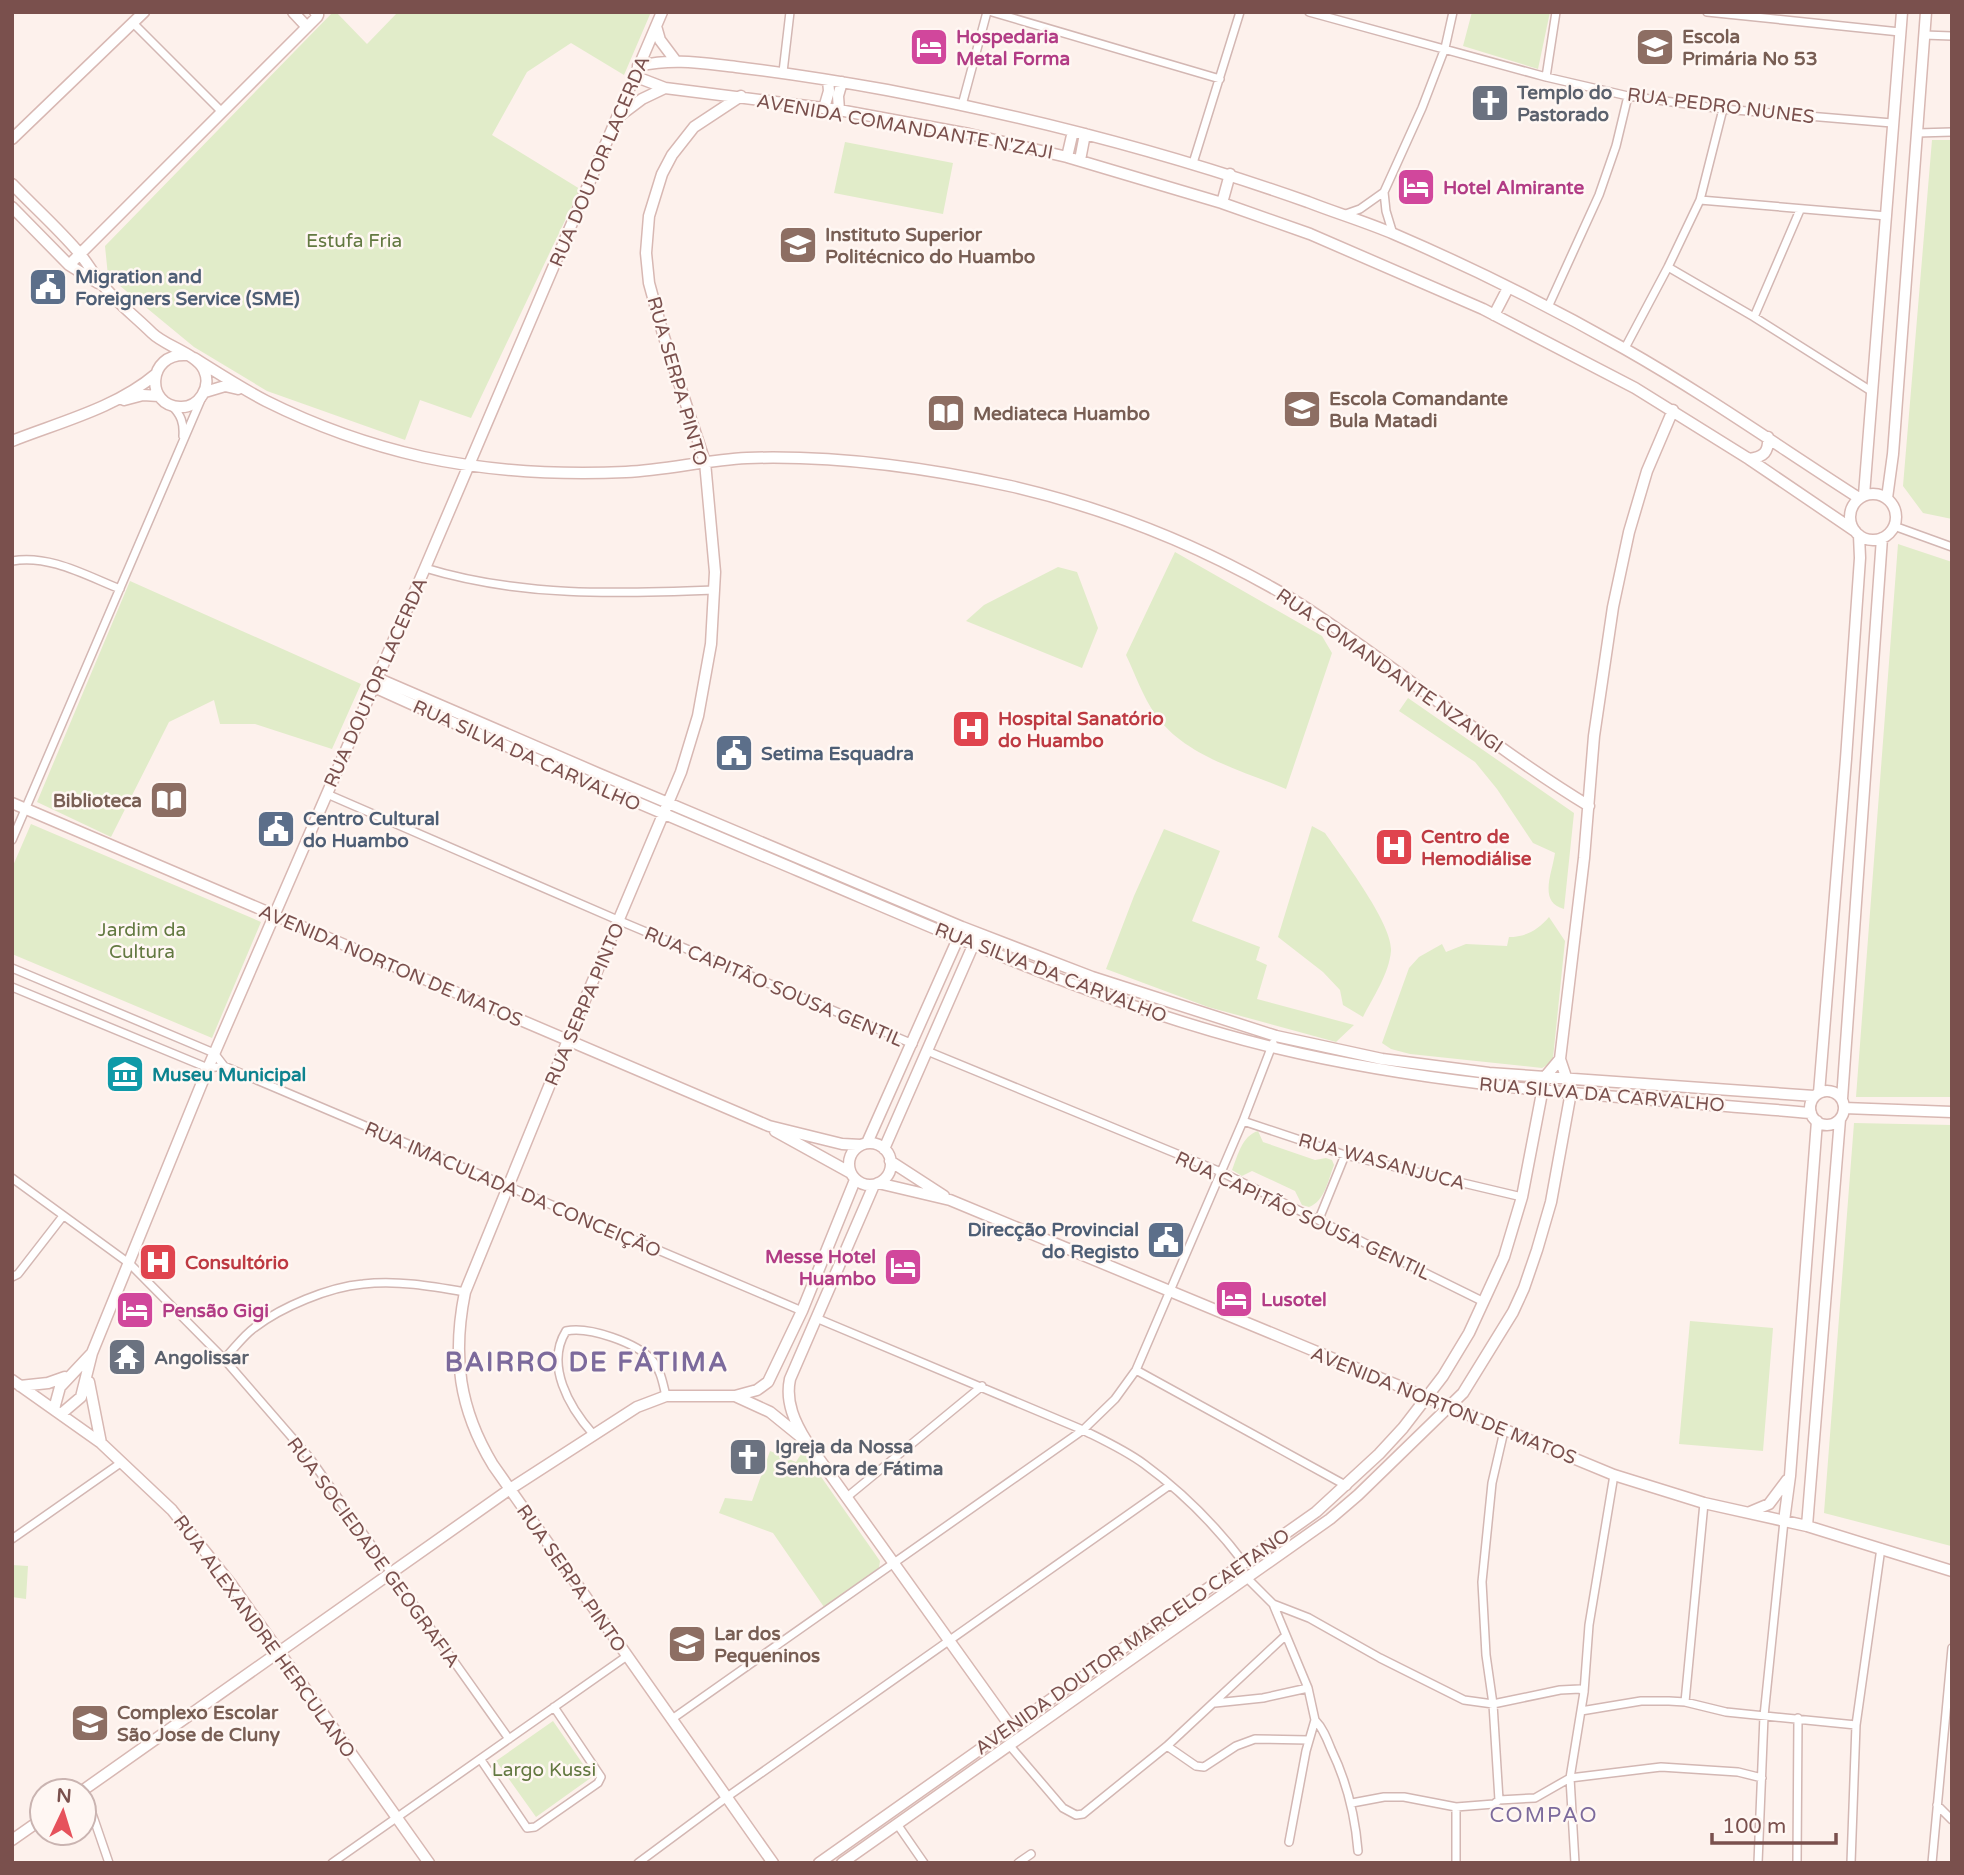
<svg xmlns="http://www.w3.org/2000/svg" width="1964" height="1875" viewBox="0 0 1964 1875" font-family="'Varela Round',sans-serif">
<rect width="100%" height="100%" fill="#fdf1ec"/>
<!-- green -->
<path fill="#e1ecc9" d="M333,12h3l31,32 31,-32h253l-27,63 -53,-32 -44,29 -35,63 88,54 -109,229 -51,-18 -15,40 -138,-49 -73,-44 -86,-71 -3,-30z
M1472,12h78l-12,57 -75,-23z
M1932,140h20v379l-29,-6 -20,-27z
M845,142l108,21 -10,51 -109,-21z
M1898,544l54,18v535h-96z
M1175,552l147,84 10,17 -46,136c-45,-19 -102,-33 -131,-75 -12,-17 -20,-40 -29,-59z
M1058,567l19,5 21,56 -16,40 -116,-47 18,-16z
M130,581l231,103 -29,65 -77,-25h-35l-6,-24 -45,22 -58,115 -74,-35z
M1408,698l166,115 -10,96c-26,-7 -12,-35 -9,-56l-22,-10 -36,-54 -22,-27 -76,-51z
M31,824l230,98 -49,116 -200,-84v-86z
M1312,826l13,7c17,25 68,91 66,118 -2,23 -18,46 -28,66l-20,-12 -3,-15 -17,-18 -45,-35z
M1164,829l56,22 -28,70 68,26 -4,13 11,5 -10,34 97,26 -18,17 -128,-35 -102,-38 28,-73z
M1549,917l16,24 -12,117 -4,6 -7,4 -132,-14 -19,-5 -9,-6 27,-75 10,-11 23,-13 4,8 20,-8 41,2 2,-9c17,0 29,-7 40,-20z
M1854,1123l98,2 -1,421 -127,-33z
M1258,1131l5,11 52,18 11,-2 6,2 2,5c-6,15 -9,36 -25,42l-7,-2 -7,-14 -43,-20 -10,5 -10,-6c6,-15 10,-34 26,-39z
M1690,1321l83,7 -10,123 -84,-7z
M770,1451l26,11 7,-11 77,110 -1,7 -55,39 -51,-74 -54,-20 6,-15 27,3z
M12,1565l16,1 -2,33 -14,-2z
M553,1721l39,56 -56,40 -40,-56z"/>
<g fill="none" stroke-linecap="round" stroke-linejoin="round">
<!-- street casing -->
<g stroke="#d3b7b3" stroke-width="10">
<path id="street" d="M992,12l228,67
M1309,12l237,65 82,19 95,13 169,14
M1707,12l193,20
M133,23l88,88
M1924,35l28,1
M783,72l7,-60
M1546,77l10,-65
M962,105l25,-93
M1917,133l35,-1
M1193,163l47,-151
M1384,192l2,19 7,23
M1700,200l187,16
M1343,215l17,-6 24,-17 38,-84 23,-60 8,-36
M1668,267l86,50 117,74
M1548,307l51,-112 17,-49 12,-50
M1754,317l46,-107
M1625,348l43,-81 32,-67 23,-91
M172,406c9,9 12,17 11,30
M1894,526l58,21
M12,561c37,-7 75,15 108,28
M425,568c95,29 191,26 290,22
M327,794l293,127 293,123
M12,840l190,-443
M12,968l202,85 10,13
M12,987l196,81 16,-2 578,245
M927,1051l294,121 263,130
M1243,1121l102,34 177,42
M12,1178l118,86 94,95 85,98 200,282
M1319,1219l26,-64
M12,1277l6,-3 45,-58
M816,1318l267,112c20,10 42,20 61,34 37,27 72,62 100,99
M224,1359c10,-10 19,-23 30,-31 27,-21 75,-41 109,-44 34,-4 68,2 102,8
M1136,1370l211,116
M593,1434c-24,-27 -48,-69 -27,-103 23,-5 71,12 86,29 9,10 11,24 14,36
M847,1497l135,-111
M12,1539l110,-77
M1247,1578l26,26 36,14 71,40 84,42 29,4 67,-14 20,-1 4,3
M1273,1604l35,84 7,32 -9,31 -17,91
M1685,1702l19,-199
M1215,1703l48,-5 45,-10
M1581,1711l60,-10h28l16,1 41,10 130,13
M672,1719l411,-289 32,-31 21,-29 107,-249 30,-78
M1315,1720c8,8 12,19 16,29 16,33 24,65 27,102
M1010,1746l53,62 13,7 7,-1 84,-68 118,-110
M1167,1746l29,20 8,1 32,-21 19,-7 53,1
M481,1760l46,68 8,-1 63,-44 3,-6 -47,-70
M84,1790l25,73
M1499,1800l-6,-96 -7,-49 -4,-73 10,-99 12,-52
M1352,1803l32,-6h20l52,10 38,-3 5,-4 36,-2 35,-20 91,-11 77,5 24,6
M1937,1805l15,15
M1456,1807v56
M897,1824l27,39
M332,1863l295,-207
M638,1863l89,-66 443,-312
M1018,1863l13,-9
M1575,1863l-5,-85 14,-86 5,-67 25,-150
M1758,1863l6,-147 20,-195
M1797,1863l1,-145
M1851,1863l5,-138 25,-177
M1932,1863l20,-215"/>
</g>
<!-- secondary casing -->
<g stroke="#d8b8b3" stroke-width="13">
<path id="secondary" d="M293,12l14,15
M656,26l4,14 15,20
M638,66c37,-8 62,-3 98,1 51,6 101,14 151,23 143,27 283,63 421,112 28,11 58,20 86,32 79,34 157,73 231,115 81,46 156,99 234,149
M634,76l31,12 174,22 130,24 98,23 155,46 88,31 173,75 152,79 114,71 106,72
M741,96l-47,31 -22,28 -10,19 -13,42 -3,37 3,30 14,51 42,128 10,110 -4,72 -13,72 -17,56 -113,268 -103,252c-13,64 -6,117 28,173l280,398
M824,108l5,-17 -1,-11
M839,110l-1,-14 4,-14
M618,117l24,-18 23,-11
M12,139l132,-127
M1067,157l6,-26
M1080,160l5,-26
M12,184c22,23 47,45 68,70 8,10 14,21 22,30 14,18 34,33 50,49 13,13 45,21 52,37 8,17 -5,38 -24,37 -35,-1 -33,-54 6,-52
M1222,203l8,-29
M12,207l57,58 29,18
M69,265l248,-248 1,-2 -3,-3
M1494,315l14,-27
M194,358c24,15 47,30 72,43 48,24 104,44 157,56 65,14 136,18 203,15 41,-2 80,-12 121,-14 89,-3 176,9 263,28 91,21 179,55 261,101 37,20 72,46 107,71 70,50 137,103 211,148
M205,392l20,-6 13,3
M124,400l19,-5 16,1
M12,441c48,-19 104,-33 144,-67
M1749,459c15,-2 20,-7 19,-22
M1850 517a23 23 0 1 1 46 0a23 23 0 1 1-46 0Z
M1864,495l38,-483
M1887,498l6,-44 33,-442
M377,678l220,95 365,154 130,50 184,59 106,23 107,14 325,23
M374,687c140,64 283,124 425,184 154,65 314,138 477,177 175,42 356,49 535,65
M12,803l757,323 73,18 19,1
M1810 1108a17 17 0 1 1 34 0a17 17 0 1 1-34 0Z
M1819,1093l27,-334 14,-201 -1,-23
M1842,1099l40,-561
M1844,1108l108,4
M775,1131l76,42
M867,1143l93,-209
M849 1164a21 21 0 1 1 42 0a21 21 0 1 1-42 0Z
M884,1149l91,-208
M890,1161l54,35
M878,1183l72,17 664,275 90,28 103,23 145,45
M874,1185l-84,194c-5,23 5,44 17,63l204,285
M12,1380l89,63 71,67 59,74 198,279
M89,1382l12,61
M20,1386l28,-3 17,-6
M735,1396l22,-6 11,-8 34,-71 53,-131
M54,1409l6,-22 32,-34
M61,1414l20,-17 11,-44 116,-285 217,-500 237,-556
M1750,1512l19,-8 18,-24
M1784,1521l6,-45 27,-355
M1807,1526l33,-407
M82,1791l428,-302 127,-82 29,-11h69l35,16 37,30
M12,1840l30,-21
M819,1863l497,-351 63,-58 24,-26 40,-52 26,-43 35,-76 18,-60 23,-120 15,-18
M842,1863l488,-344 28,-24 105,-102 50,-81 11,-24 13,-38 14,-48 20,-110 -11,-33 24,-201 10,-122 19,-129 16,-75 18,-61 26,-61"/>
</g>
<!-- street -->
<use href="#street" stroke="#fff" stroke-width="7"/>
<!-- secondary -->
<use href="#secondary" stroke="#fff" stroke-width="10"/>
</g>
<!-- icons -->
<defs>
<g id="hotel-square" transform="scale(2.0125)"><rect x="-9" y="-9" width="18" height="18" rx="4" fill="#d1479c" stroke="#fff7f3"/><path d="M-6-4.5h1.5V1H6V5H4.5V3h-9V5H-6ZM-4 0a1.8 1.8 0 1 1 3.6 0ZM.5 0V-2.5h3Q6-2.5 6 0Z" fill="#fff"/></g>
<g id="school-square" transform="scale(2.0125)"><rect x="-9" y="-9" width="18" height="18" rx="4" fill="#8d6e63" stroke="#fff7f3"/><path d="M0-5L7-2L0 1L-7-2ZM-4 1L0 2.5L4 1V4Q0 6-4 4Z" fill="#fff"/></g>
<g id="church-square" transform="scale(2.0125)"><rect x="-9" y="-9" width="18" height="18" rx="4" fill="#6b7280" stroke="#fff7f3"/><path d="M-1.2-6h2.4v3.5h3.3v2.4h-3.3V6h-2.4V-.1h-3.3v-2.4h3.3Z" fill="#fff"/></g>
<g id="university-square" transform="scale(2.0125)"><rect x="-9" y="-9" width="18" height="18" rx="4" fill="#8d6e63" stroke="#fff7f3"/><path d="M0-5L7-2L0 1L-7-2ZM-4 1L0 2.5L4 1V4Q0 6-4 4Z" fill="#fff"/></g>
<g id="civic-square" transform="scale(2.0125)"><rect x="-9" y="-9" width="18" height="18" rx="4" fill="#5c6f8a" stroke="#fff7f3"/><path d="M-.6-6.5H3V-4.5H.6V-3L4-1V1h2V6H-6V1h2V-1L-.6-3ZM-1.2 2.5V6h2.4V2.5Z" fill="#fff"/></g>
<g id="library-square" transform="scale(2.0125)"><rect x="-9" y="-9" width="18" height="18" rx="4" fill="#8d6e63" stroke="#fff7f3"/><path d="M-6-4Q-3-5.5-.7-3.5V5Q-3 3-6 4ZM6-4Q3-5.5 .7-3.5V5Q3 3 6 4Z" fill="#fff"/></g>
<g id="hospital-square" transform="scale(2.0125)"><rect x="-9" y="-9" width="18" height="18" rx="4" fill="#e0444e" stroke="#fff7f3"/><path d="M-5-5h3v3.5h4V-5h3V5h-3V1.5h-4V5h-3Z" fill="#fff"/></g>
<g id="museum-square" transform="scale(2.0125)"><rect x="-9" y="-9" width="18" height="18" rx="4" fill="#0f9aa8" stroke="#fff7f3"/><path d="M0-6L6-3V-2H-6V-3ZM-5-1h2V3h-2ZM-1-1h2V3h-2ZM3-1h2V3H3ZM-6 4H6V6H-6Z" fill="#fff"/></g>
<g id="temple-square" transform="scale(2.0125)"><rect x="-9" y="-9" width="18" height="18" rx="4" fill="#6b7280" stroke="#fff7f3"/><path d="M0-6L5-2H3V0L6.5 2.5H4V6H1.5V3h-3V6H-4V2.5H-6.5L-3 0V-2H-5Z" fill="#fff"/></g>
</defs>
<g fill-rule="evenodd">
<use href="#hotel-square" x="929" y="47"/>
<use href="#school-square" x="1655" y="47"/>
<use href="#church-square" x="1490" y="103"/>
<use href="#hotel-square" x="1416" y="187"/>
<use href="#university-square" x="798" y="245"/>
<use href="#civic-square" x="48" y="287"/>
<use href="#school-square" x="1302" y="409"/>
<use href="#library-square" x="946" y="413"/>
<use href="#hospital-square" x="971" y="729"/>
<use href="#civic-square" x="734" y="753"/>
<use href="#library-square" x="169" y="800"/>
<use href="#civic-square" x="276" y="829"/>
<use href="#hospital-square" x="1394" y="847"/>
<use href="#museum-square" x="125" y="1074"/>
<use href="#civic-square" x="1166" y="1240"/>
<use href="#hospital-square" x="158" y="1262"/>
<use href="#hotel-square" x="903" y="1267"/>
<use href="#hotel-square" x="1234" y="1299"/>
<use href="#hotel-square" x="135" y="1310"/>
<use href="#temple-square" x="127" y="1357"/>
<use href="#church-square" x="748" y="1457"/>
<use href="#school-square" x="687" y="1644"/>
<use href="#school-square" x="90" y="1723"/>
</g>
<g text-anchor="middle" stroke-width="5" stroke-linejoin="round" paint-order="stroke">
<!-- hotel labels -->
<g font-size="19" font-weight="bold" fill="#b23c85" stroke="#fff7f3" text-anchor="start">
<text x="956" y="43">Hospedaria<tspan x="956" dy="22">Metal Forma</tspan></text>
<text x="1443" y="194">Hotel Almirante</text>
<text x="876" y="1263" text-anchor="end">Messe Hotel<tspan x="876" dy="22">Huambo</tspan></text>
<text x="1261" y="1306">Lusotel</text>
<text x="162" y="1317">Pensão Gigi</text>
</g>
<!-- education labels -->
<g font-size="19" font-weight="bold" fill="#785e54" stroke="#fff7f3" text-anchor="start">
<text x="1682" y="43">Escola<tspan x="1682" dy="22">Primária No 53</tspan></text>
<text x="825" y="241">Instituto Superior<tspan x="825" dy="22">Politécnico do Huambo</tspan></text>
<text x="1329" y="405">Escola Comandante<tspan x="1329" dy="22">Bula Matadi</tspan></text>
<text x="973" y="420">Mediateca Huambo</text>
<text x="142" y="807" text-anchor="end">Biblioteca</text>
<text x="714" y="1640">Lar dos<tspan x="714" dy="22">Pequeninos</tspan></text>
<text x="117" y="1719">Complexo Escolar<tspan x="117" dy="22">São Jose de Cluny</tspan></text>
</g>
<!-- worship labels -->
<g font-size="19" font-weight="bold" fill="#5b616d" stroke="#fff7f3" text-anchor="start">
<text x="1517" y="99">Templo do<tspan x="1517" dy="22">Pastorado</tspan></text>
<text x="154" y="1364">Angolissar</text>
<text x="775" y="1453">Igreja da Nossa<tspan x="775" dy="22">Senhora de Fátima</tspan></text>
</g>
<!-- street labels -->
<g font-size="19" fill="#7a504d" stroke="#fff7f3">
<text transform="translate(1721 105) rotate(7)" y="7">RUA PEDRO NUNES</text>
<text transform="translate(905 126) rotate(10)" y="7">AVENIDA COMANDANTE N'ZAJI</text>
<text transform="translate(599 161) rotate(-67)" y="7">RUA DOUTOR LACERDA</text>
<text transform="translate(678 381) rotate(74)" y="7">RUA SERPA PINTO</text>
<text transform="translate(1390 670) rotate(35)" y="7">RUA COMANDANTE NZANGI</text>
<text transform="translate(375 682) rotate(-66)" y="7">RUA DOUTOR LACERDA</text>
<text transform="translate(527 755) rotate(24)" y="7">RUA SILVA DA CARVALHO</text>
<text transform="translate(391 965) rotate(23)" y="7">AVENIDA NORTON DE MATOS</text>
<text transform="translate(1051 972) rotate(21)" y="7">RUA SILVA DA CARVALHO</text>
<text transform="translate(774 986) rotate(23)" y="7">RUA CAPITÃO SOUSA GENTIL</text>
<text transform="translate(584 1004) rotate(-67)" y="7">RUA SERPA PINTO</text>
<text transform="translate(1602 1094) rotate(5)" y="7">RUA SILVA DA CARVALHO</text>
<text transform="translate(1382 1161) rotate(15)" y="7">RUA WASANJUCA</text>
<text transform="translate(513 1189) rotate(23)" y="7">RUA IMACULADA DA CONCEIÇÃO</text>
<text transform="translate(1303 1215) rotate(25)" y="7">RUA CAPITÃO SOUSA GENTIL</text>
<text transform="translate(1444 1405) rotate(22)" y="7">AVENIDA NORTON DE MATOS</text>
<text transform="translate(374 1552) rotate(54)" y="7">RUA SOCIEDADE GEOGRAFIA</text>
<text transform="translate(572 1578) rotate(55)" y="7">RUA SERPA PINTO</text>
<text transform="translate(265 1636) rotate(54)" y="7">RUA ALEXANDRE HERCULANO</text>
<text transform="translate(1132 1641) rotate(-35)" y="7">AVENIDA DOUTOR MARCELO CAETANO</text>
</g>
<!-- park labels -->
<g font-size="19" fill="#637941" stroke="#fff7f3">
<text x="354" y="247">Estufa Fria</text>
<text x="142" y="936">Jardim da<tspan x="142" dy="22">Cultura</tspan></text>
<text x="544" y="1776">Largo Kussi</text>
</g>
<!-- service labels -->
<g font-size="19" font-weight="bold" fill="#4e5e75" stroke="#fff7f3" text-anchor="start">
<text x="75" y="283">Migration and<tspan x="75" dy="22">Foreigners Service (SME)</tspan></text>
<text x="761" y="760">Setima Esquadra</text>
<text x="303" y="825">Centro Cultural<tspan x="303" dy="22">do Huambo</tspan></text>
<text x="1139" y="1236" text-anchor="end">Direcção Provincial<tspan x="1139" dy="22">do Registo</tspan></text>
</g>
<!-- health labels -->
<g font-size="19" font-weight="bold" fill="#be3a42" stroke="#fff7f3" text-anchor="start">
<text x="998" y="725">Hospital Sanatório<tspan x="998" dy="22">do Huambo</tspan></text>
<text x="1421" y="843">Centro de<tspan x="1421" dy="22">Hemodiálise</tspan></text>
<text x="185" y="1269">Consultório</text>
</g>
<!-- culture labels -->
<g font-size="19" font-weight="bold" fill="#0d838f" stroke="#fff7f3" text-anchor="start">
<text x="152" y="1081">Museu Municipal</text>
</g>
<!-- neighbourhood labels -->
<g font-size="21" letter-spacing="2" fill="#7c6a9c" stroke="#fff7f3">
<text x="1544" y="1822">COMPAO</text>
</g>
<!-- district labels -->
<g font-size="26" font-weight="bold" letter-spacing="2" fill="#7c6a9c" stroke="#fff7f3">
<text x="587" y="1371">BAIRRO DE FÁTIMA</text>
</g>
</g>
<!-- border -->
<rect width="1964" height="1875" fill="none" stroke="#7a504d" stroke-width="28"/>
<!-- north arrow -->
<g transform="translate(63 1812) rotate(4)"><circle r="33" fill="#fff7f3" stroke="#cab4b1" stroke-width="2"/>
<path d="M0-5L12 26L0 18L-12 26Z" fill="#e6525c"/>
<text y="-10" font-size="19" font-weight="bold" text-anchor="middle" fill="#7a504d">N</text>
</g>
<!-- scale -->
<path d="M1712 1833v10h124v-10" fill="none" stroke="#7a504d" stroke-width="3.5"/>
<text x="1722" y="1833" font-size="21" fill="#7a504d" stroke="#fff7f3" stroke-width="5" paint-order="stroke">100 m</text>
</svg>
